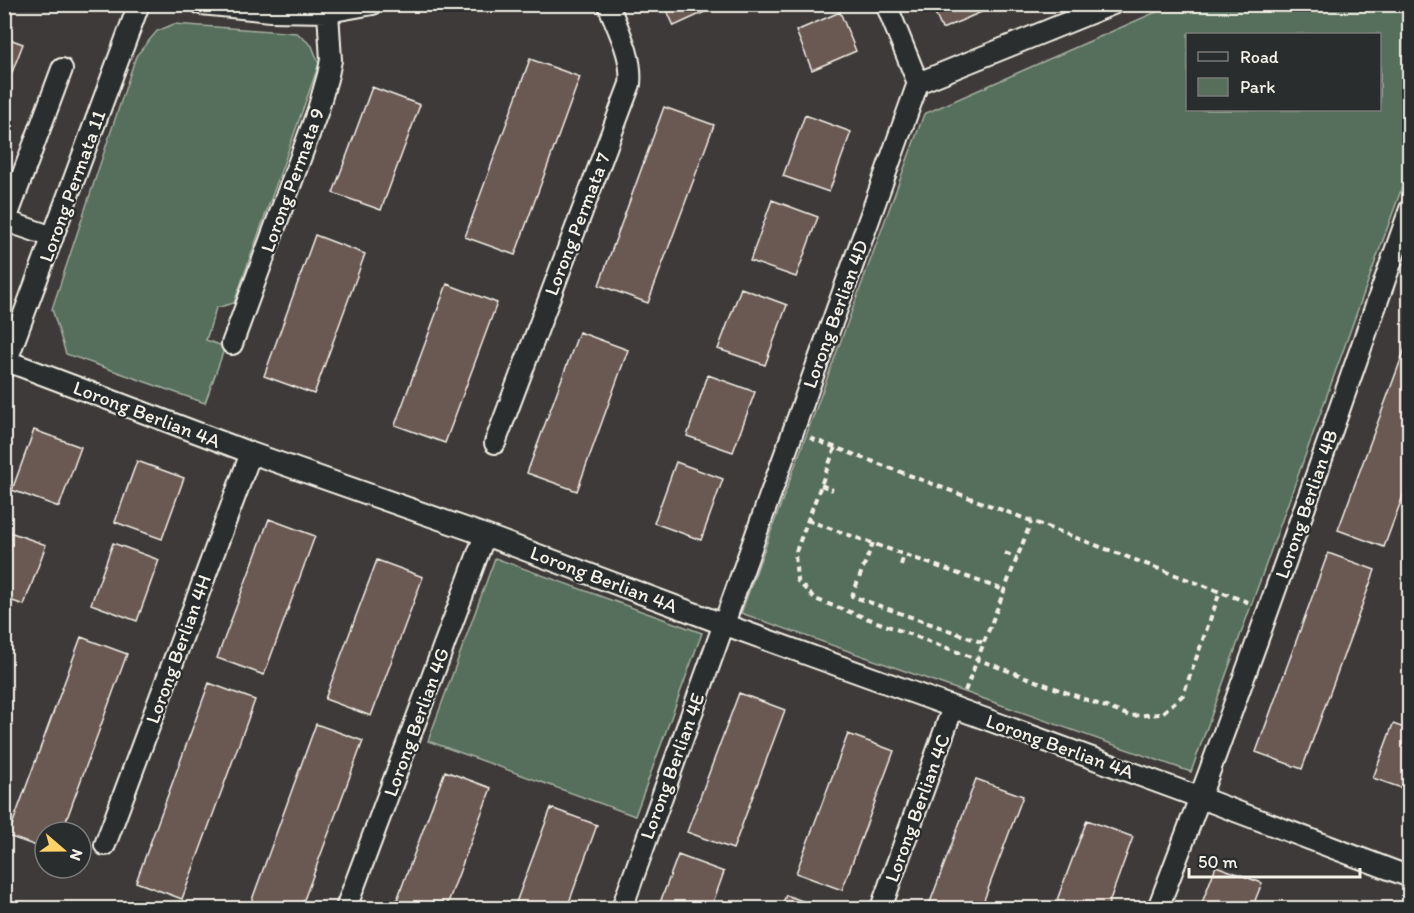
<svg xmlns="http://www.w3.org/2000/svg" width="1414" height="913" viewBox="0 0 1414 913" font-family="Itim,sans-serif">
<rect width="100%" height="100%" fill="#3d3a39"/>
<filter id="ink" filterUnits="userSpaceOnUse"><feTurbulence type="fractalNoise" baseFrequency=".0167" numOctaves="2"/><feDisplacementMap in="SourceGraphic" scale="12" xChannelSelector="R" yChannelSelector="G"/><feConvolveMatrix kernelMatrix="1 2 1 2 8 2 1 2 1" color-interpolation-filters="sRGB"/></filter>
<g filter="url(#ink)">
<!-- green -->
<path fill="#576e5b" stroke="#a6b0a2" stroke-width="1.5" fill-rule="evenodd" d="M1172,5h238l-1,163 -218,604 -450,-159 183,-499zM1188,34h192v76h-192z
M174,24l123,9 15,13 7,18 -85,239 -18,5 -10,32 19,7 -20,56 -139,-49 -14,-45 84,-253 21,-25z
M495,558l207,75 -67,183 -207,-75z"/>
<!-- building -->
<path fill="#6a5853" stroke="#f4f1e8" stroke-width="1.5" d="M664,4h58l-48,22z
M931,4h69l-58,25z
M840,12l16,39 -44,19 -16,-39z
M4,37l19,7 -19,49z
M530,59l50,18 -65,178 -50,-18z
M372,87l48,18 -39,105 -48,-17z
M664,107l50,18 -66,178 -49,-18z
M805,115l46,17 -22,60 -46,-16z
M772,200l46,17 -22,60 -46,-16z
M315,235l50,19 -51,140 -50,-18z
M447,284l50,19 -52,140 -50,-18z
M741,288l46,17 -22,60 -47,-16z
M579,332l49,18 -51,141 -50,-18z
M1410,335v142l-26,70 -46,-17z
M708,375l47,17 -22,60 -46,-16z
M34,430l47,17 -22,60 -47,-17z
M137,461l47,17 -22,61 -47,-17z
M676,462l47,17 -22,61 -47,-17z
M269,519l46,17 -51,139 -47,-17z
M4,530l42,15 -22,60 -20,-7z
M113,543l46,17 -22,61 -46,-17z
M1328,553l47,17 -73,199 -46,-17z
M377,560l46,17 -52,139 -46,-17z
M81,637l46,17 -65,178h-17v17l-37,-13z
M1410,673v20l-7,-3z
M209,683l46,17 -73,199 -46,-17z
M739,693l46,17 -52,139 -46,-17z
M316,724l47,17 -62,167h-52z
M1393,724l17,6v61l-37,-13z
M848,734l46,17 -52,139 -46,-17z
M445,771l46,17 -45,120h-52z
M976,779l47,17 -42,112h-53z
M551,808l46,17 -30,83h-53z
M1087,820l46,17 -26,71h-53z
M678,855l46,17 -13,36h-53z
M1216,866l46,17 -10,25h-52z
M786,895l36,13h-41z"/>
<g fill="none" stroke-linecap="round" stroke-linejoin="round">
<!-- street casing -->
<g stroke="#f4f1e8" stroke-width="24">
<path id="street" d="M201,4l70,7 57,1 45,-8
M918,83l195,-79
M6,221l47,16
M4,225l58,-156
M232,344l86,-234 10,-35 3,-15 -3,-48
M7,361l244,92 234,82 238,89 230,83 248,91 209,79
M4,368l135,-364
M495,443l135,-359c3,-28 -12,-54 -22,-80
M105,845l146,-392
M346,908l139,-373
M622,908l296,-825 -32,-79
M881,908l72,-201
M1158,908c89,-231 169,-465 252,-699"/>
</g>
<!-- path -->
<path stroke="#f4f1e8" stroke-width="4" stroke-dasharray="6 4.5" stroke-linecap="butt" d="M810,438l440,165
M835,448l-40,106 2,26 18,19 315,117 31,-2 22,-19 37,-103
M821,485l12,5
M807,520l197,70
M873,543l-21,53 132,47
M1005,553l12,5
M901,565l3,-10
M965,691l66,-169"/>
<!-- street -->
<use href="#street" stroke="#2a2d2e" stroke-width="20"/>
</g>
</g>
<g text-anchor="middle" stroke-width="4.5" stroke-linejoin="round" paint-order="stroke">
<!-- street labels -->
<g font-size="20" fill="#f4f1e8" stroke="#2a2d2e">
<text transform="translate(292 180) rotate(-70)" y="7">Lorong Permata 9</text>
<text transform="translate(72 186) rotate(-70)" y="7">Lorong Permata 11</text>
<text transform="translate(577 224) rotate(-69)" y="7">Lorong Permata 7</text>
<text transform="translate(835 314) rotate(-70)" y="7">Lorong Berlian 4D</text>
<text transform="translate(147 414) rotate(21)" y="7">Lorong Berlian 4A</text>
<text transform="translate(1306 504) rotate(-71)" y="7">Lorong Berlian 4B</text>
<text transform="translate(604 579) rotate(21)" y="7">Lorong Berlian 4A</text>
<text transform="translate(178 649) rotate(-70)" y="7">Lorong Berlian 4H</text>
<text transform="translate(416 722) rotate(-70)" y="7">Lorong Berlian 4G</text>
<text transform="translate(1060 746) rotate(20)" y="7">Lorong Berlian 4A</text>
<text transform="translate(672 766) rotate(-70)" y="7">Lorong Berlian 4E</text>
<text transform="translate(917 808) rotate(-70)" y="7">Lorong Berlian 4C</text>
</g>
</g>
<!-- margin -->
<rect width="1414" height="913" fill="none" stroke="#2a2d2e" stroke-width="24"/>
<rect x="12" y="12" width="1390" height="889" fill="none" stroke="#f4f1e8" stroke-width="2" filter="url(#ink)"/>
<!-- legend -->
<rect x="1186" y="33" width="195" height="78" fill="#2a2d2e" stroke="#7b7b78" stroke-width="1.5"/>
<rect x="1198" y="52" width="30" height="9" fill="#2a2d2e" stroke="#7b7b78" stroke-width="1.5"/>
<text x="1240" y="63" font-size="18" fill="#f4f1e8">Road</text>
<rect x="1198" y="78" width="30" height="18" fill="#576e5b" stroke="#7b7b78" stroke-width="1.5"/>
<text x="1240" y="93" font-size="18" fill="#f4f1e8">Park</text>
<!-- north arrow -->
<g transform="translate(63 850) rotate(110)"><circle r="28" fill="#2a2d2e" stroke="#7b7b78" stroke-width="1.5"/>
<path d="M0-4.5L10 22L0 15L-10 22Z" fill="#ffd166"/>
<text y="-9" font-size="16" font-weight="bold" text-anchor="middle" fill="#f4f1e8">N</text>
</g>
<!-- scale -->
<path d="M1189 868v9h171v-9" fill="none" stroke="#f4f1e8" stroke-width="3"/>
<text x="1198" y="868" font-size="18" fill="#f4f1e8" stroke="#2a2d2e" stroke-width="4.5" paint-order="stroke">50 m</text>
</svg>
